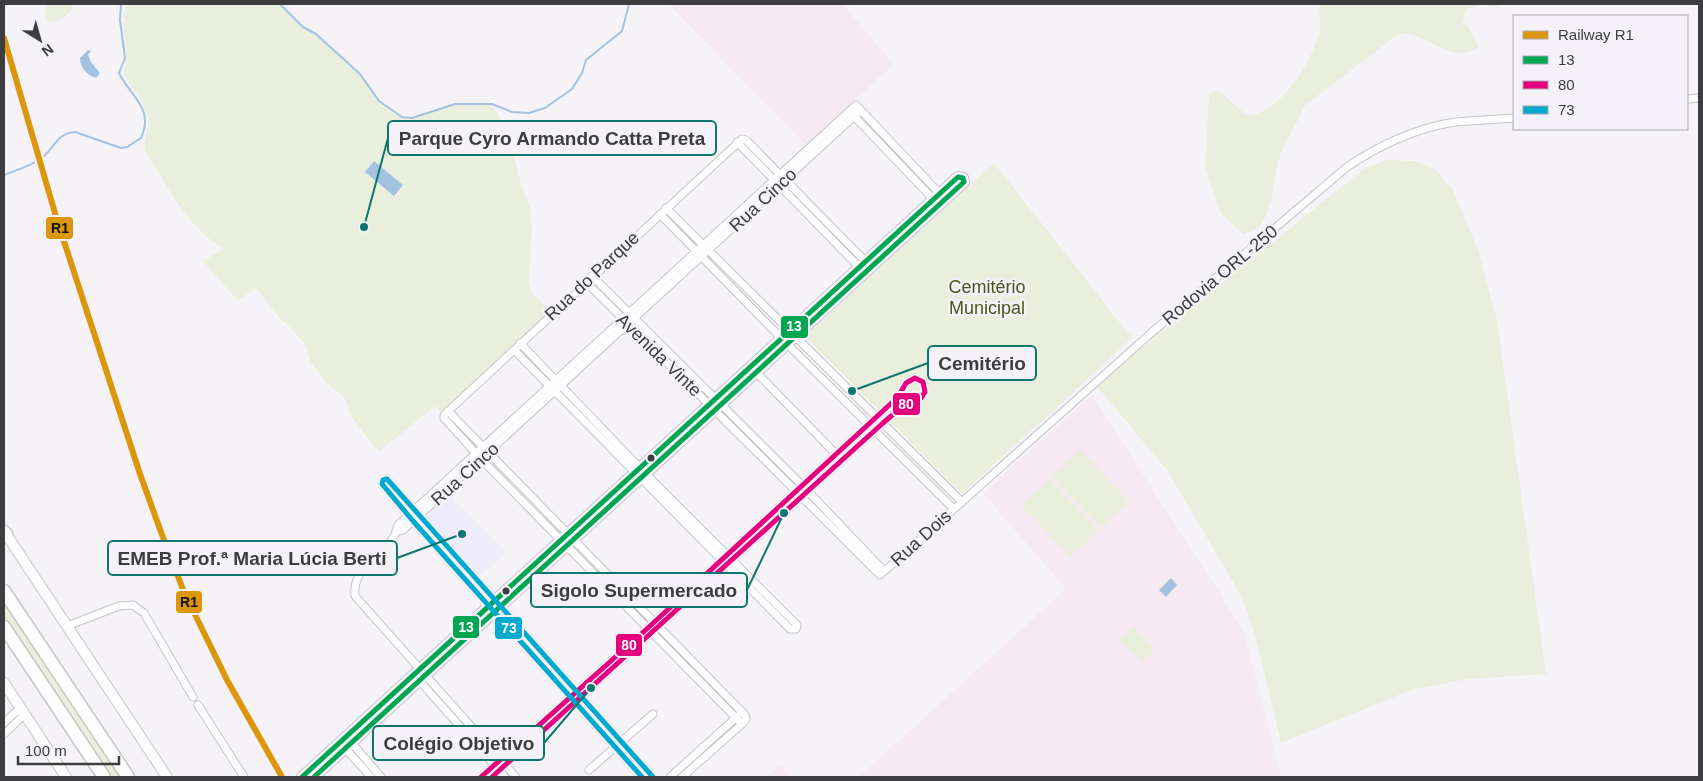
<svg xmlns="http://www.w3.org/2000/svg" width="1703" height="781" viewBox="0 0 1703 781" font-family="Helvetica,sans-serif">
<rect width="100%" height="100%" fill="#f5f3f7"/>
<!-- industrial -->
<path fill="#f7e9f2" d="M668,4h178l-1,3 49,57 -38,35 1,5 -48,44z
M1092,395l152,236 37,146h-422l207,-188 -83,-96z
M779,765l13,12h-26z"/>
<!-- education -->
<path fill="#eeecfa" d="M446,492l60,61 -30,26 -56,-63z"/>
<!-- green -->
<path fill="#e9efdc" d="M47,4h27c-4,11 -14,19 -27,18l-2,-4z
M127,4h153c22,28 58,41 80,70 12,16 20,36 42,43 16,5 35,-9 51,-12 13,-3 26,-2 38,-1l17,26 13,55 9,21 2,22 -3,54 3,11 20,20 -108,102 -9,-9 -55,45 -6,-4 -24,-33 -3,-12 -6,-7 -16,-14 -15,-20 -5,-17 -18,-20 -7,-5 -24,-31 -18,13 -35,-40 22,-13c-34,-13 -59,-66 -80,-96 -2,-11 3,-17 3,-28 -1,-21 -13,-32 -24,-49l2,-23 -3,-35z
M1320,4h183l-6,3 -16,-2 -14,4 -5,14 6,3 11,21c-31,19 -50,-16 -80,-13l-95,72c-6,18 -20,34 -25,53 -5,20 -6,49 -19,67 -4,5 -11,6 -17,8l-22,-21 -16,-45 4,-74 9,-4 28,25c34,1 70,-58 74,-88 1,-8 -2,-16 0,-23z
M1387,160l28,1 20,8 18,21 25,60 19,70 49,354 -79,5 -56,11 -130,53 -26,-108 -13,-38 -75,-127 -71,-85 269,-217z
M994,163l138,175 -170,156 -157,-157z
M1080,450l49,51 -28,27 -49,-51z
M1050,479l49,51 -28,27 -49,-51z
M4,598l120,179h-15l-105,-157z
M1134,627l21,22 -13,13 -22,-22z"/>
<!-- water -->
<path fill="#a3c2e1" d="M88,50l3,1 -3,4 3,7 9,11 -4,5c-9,-3 -16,-10 -16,-20z
M374,161l29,24 -9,11 -29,-24z
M1171,578l6,7 -11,12 -7,-7z"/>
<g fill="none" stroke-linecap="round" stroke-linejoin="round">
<!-- stream -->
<path stroke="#a3c2e1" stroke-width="2" d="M280,4l23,23 13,7 44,40 19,27 23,16 10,1 43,-14h37l20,8 17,1 16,-5 27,-19 10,-16 4,-13 36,-29 7,-27
M4,175c12,-5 28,-9 39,-18 12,-10 14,-24 32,-25l46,16 6,-1 14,-9c14,-30 -12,-43 -22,-65l6,-15 -5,-38 1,-16"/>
<!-- street casing -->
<g stroke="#c6c4c8" stroke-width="9">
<path id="street" d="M1687,99l12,-1
M851,113l84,88
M737,142l124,127
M666,208l296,294
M660,214l122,125 172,170
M592,276l210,209 82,86
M586,282l294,293 270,-241 197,-167c31,-21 64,-37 102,-44 21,-3 44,-3 65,-5
M514,350l276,279h6l1,-4 -157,-157 -120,-125
M754,370l82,84
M448,411l297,304 1,4 -4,5 -60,53
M397,531l6,-1 10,-9 448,-411
M67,626l52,-20 14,-1 11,8 49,84
M417,678l88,99
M198,705l46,72
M4,723l16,-15
M742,724l-261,-265 -37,-41v-3l298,-276 4,1 122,124
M4,734l21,-20
M349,740l32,37
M343,746l28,31
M589,770l64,-56
M481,777l168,-150 249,-230 8,-14 9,-5 8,4 2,10 -4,6 -17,7 -21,18 -391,354
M516,777l-161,-181c-3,-29 24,-36 38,-58 4,-5 2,-9 6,-14l457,-419 86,91
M642,777l-229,-256 -31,-37 1,-4 4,-1 266,298
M670,777l70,-63"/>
</g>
<!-- secondary casing -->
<g stroke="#c6c4c8" stroke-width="12">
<path id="secondary" d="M4,531l163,246
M4,683l62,94
M302,777l656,-600 5,1 1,4 -650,595"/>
</g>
<!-- highway casing -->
<g stroke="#c6c4c8" stroke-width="15">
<path id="highway" d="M4,532l2,2
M4,591l124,186
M4,627l100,150"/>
</g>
<!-- street -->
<use href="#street" stroke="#fefdfe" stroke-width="7"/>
<!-- secondary -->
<use href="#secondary" stroke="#fefdfe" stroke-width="10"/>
<!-- highway -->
<use href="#highway" stroke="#fefdfe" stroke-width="12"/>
<!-- bus-1 casing -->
<g stroke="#f4f1f9" stroke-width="9">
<path id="bus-1" d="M302,777l656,-600 5,1 1,4 -650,595"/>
</g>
<!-- bus-2 casing -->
<g stroke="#f4f1f9" stroke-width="9">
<path id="bus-2" d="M481,777l168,-150 249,-230 8,-14 9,-5 8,4 2,10 -4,6 -17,7 -21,18 -391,354"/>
</g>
<!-- bus-3 casing -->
<g stroke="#f4f1f9" stroke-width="9">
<path id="bus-3" d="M642,777l-229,-256 -31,-37 1,-4 4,-1 266,298"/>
</g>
<!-- bus-1 -->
<use href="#bus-1" stroke="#00a651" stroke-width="5"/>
<!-- bus-2 -->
<use href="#bus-2" stroke="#e5007d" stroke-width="5"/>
<!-- bus-3 -->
<use href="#bus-3" stroke="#00a9ce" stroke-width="5"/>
<!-- rail-1 casing -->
<g stroke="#f4f1f9" stroke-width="10">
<path id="rail-1" d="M4,38l53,182 83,254 21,58 23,60 43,88 55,97"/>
</g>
<!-- rail-1 -->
<use href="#rail-1" stroke="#db9609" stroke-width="6"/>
</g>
<!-- markers -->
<g fill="#3d3c3f" stroke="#f4f1f9" stroke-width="2">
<circle cx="651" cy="458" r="4.5"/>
<circle cx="506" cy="591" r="4.5"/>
</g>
<g text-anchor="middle" stroke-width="5" stroke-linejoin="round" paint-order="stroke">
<!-- street labels -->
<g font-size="18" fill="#3d3c3f" stroke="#f4f1f9">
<text transform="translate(763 200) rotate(-43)" y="6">Rua Cinco</text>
<text transform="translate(1220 275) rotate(-40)" y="6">Rodovia ORL-250</text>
<text transform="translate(592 276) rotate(-43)" y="6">Rua do Parque</text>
<text transform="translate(659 355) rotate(44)" y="6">Avenida Vinte</text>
<text transform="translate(465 474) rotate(-42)" y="6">Rua Cinco</text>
<text transform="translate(921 538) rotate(-42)" y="6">Rua Dois</text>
</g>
<!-- park labels -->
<g font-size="18" fill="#49571a" stroke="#f4f1f9">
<text x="987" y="293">Cemitério<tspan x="987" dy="21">Municipal</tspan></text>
</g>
</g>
<!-- callouts -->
<path fill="none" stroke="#0f766e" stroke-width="2" d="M364 227L388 138M852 391L928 363M462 534L397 558M784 513L747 590M591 688L544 743"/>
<g fill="#0f766e" stroke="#f4f1f9" stroke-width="2">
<circle cx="364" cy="227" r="5"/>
<circle cx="852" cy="391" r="5"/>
<circle cx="462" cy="534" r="5"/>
<circle cx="784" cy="513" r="5"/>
<circle cx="591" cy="688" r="5"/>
</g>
<g fill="#f4f1f9" stroke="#0f766e" stroke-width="2">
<rect x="388" y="121" width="328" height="34" rx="5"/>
<rect x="928" y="346" width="108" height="34" rx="5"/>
<rect x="108" y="541" width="289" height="34" rx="5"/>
<rect x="531" y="573" width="216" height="34" rx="5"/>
<rect x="373" y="726" width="171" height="34" rx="5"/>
</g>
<g font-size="19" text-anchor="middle" font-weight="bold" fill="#3d3c3f">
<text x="552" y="145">Parque Cyro Armando Catta Preta</text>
<text x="982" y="370">Cemitério</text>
<text x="252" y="565">EMEB Prof.ª Maria Lúcia Berti</text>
<text x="639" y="597">Sigolo Supermercado</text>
<text x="459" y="750">Colégio Objetivo</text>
</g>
<g stroke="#f4f1f9" stroke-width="2">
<rect x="45" y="216" width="29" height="24" rx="5" fill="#db9609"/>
<rect x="780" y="315" width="29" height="24" rx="5" fill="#00a651"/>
<rect x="892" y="392" width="29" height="24" rx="5" fill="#e5007d"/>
<rect x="175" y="590" width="28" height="24" rx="5" fill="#db9609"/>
<rect x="452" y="615" width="28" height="24" rx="5" fill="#00a651"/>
<rect x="494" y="616" width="29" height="24" rx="5" fill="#00a9ce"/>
<rect x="615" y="633" width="28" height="24" rx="5" fill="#e5007d"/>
</g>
<g font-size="14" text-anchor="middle" font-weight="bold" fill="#fff">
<text x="794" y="331">13</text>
<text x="906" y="409">80</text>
<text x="466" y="632">13</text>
<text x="509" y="633">73</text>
<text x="629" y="650">80</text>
</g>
<g font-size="14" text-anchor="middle" font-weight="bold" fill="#111">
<text x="60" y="233">R1</text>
<text x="189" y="607">R1</text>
</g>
<!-- border -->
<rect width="1703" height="781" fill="none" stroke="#3d3c3f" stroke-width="10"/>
<!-- legend -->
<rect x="1513" y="15" width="175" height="115" fill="#f4f1f9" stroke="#aba9af"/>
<rect x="1523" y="31" width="25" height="8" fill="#db9609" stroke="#aba9af"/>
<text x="1558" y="40" font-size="15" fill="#3d3c3f">Railway R1</text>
<rect x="1523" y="56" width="25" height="8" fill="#00a651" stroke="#aba9af"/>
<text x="1558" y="65" font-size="15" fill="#3d3c3f">13</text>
<rect x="1523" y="81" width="25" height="8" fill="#e5007d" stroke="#aba9af"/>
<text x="1558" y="90" font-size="15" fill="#3d3c3f">80</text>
<rect x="1523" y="106" width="25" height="8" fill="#00a9ce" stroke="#aba9af"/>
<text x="1558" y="115" font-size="15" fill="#3d3c3f">73</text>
<!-- north arrow -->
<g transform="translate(40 40) rotate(143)" stroke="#f4f1f9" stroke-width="4" paint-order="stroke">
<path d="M0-4L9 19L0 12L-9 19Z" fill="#3d3c3f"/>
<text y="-8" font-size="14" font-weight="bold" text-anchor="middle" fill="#3d3c3f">N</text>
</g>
<!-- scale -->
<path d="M18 756v8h101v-8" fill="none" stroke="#3d3c3f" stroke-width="2.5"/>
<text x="25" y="756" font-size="15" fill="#3d3c3f" stroke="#f4f1f9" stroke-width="4" paint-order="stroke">100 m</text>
</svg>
